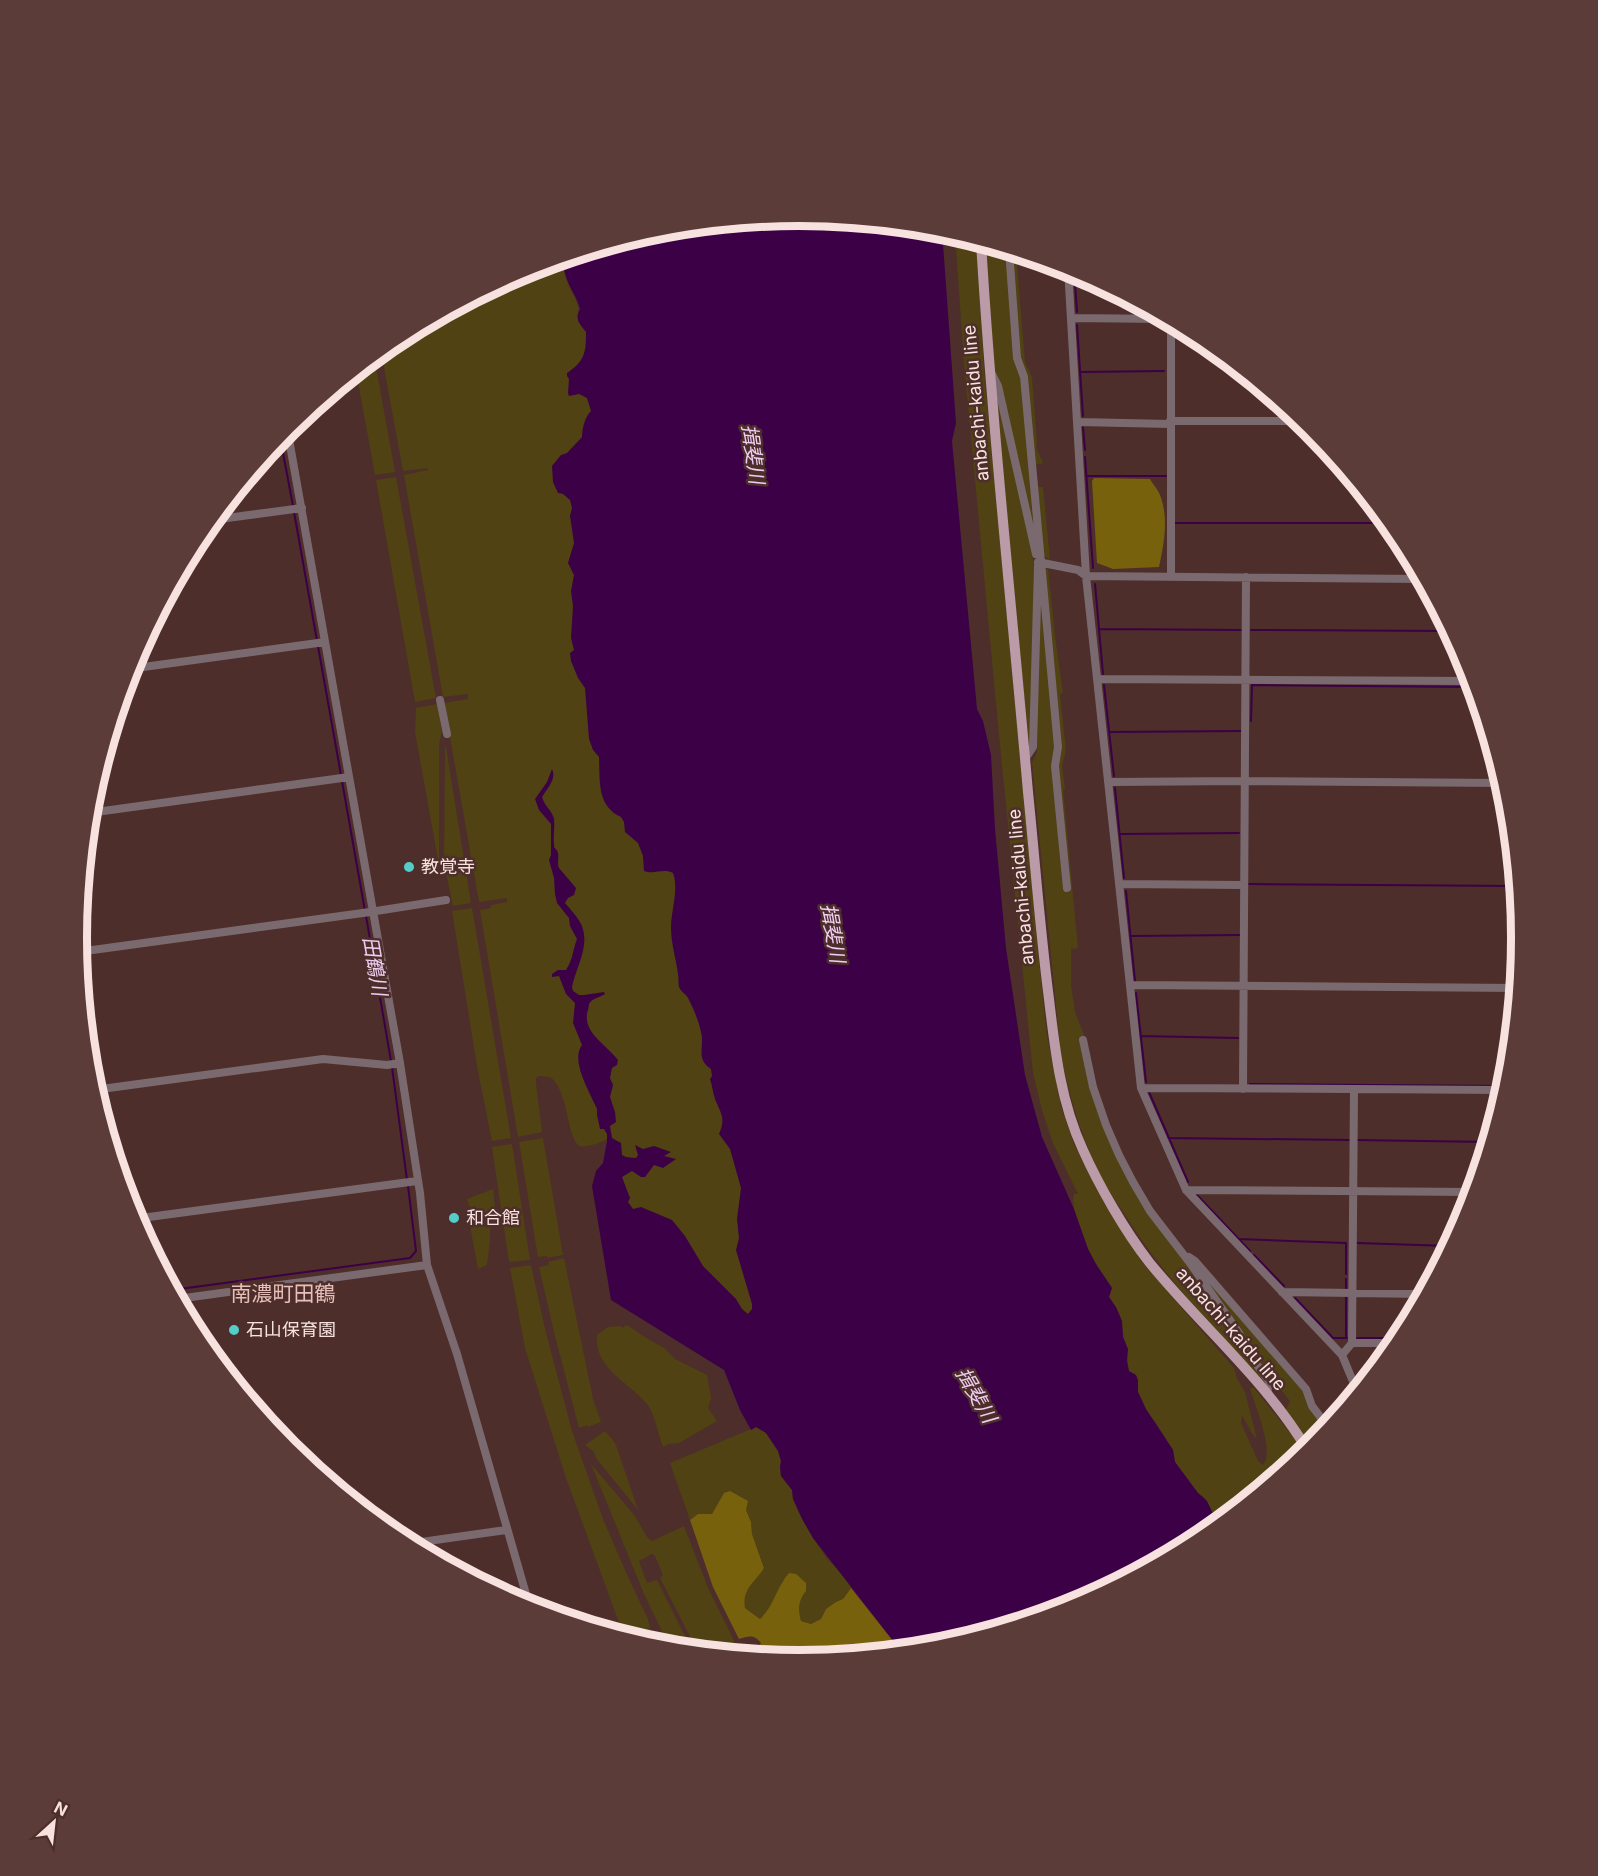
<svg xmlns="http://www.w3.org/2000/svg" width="1598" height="1876" viewBox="0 0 1598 1876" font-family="Inter,'Noto Sans JP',sans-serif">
<rect width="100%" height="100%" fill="#4d2e2b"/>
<!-- green -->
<path fill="#504212" d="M955,234l21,6 8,129 55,593 8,73 14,72 13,37 15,31 15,28 38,59 92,106 3,11 8,13 12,47 -6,-7 -9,-17 -1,8 17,38 5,4c12,-13 -8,-60 -13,-76l1,-1h3l41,51 9,15 -86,70 -14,-27 -6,-4 -23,-31 -2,-12 -18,-29 -6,-5 -11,-24 -1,-7 -8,-14 -9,-56 -11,-18 3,-9c-5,-8 -11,-15 -16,-24 -8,-14 -27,-55 -22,-70h4l-25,-51 -11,-33 -9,-37 -33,-328 -36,-382z
M986,243l21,7 31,297 -44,-178z
M1010,251l6,2 9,109 7,15 5,66 -1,4 7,16 -8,2 -16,-112z
M559,259c5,7 5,12 7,19 6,19 15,22 12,43l8,10 91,532 59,280 18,160v20l-123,-111 -10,-28 2,-10 -16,-35c-5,3 -20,9 -27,7 -13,-5 -11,-56 -30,-69l-11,-1 -3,2v5l6,49 -24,5 -38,-227 11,-2v-3l16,-3v-4l-28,4 -35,-199 24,-4v-5l-25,3 -39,-222 24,-5v-2l-25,3 -22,-120 17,-14 125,-67z
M374,356l21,116 -20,3 -19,-104z
M995,393h2l37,170 -3,181 -2,2z
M396,477l40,221 -21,4 -39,-222z
M1038,487h5l7,73 -7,-5z
M1048,568l7,68 8,57 -3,1 6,56 -4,16 3,23 -2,1 15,158 -7,1v36l4,27 11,28 18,87 83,138 49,70 13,23 15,23 -1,3c-48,-55 -99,-107 -138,-169 -10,-15 -21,-30 -28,-47 -17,-36 -28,-73 -36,-112l-29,-293 5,-11 2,-169 18,181 -13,-194z
M437,704l5,27 -3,13v121l-24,-133 1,-24z
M445,747h1l25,156 -18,3 -9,-42z
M472,908l39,230 -19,3 -15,-75 -25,-155z
M543,1138l20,117 -16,3v-2l-9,1 -19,-115z
M512,1144l18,116 -21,2 -17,-115z
M493,1189l2,19 -5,5v27l-3,25 -9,4 -11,-59 3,-2 -3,-9z
M564,1258l29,141 8,23 -13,5 -1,-2 -8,3 -25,-96 -15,-65 10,-2 -1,-3z
M531,1265l15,68 26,98 31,88 25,58 20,42 6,26 -30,-9 -58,-158 -41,-130 -15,-80z
M1195,1266l108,125 23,39 -15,17 -26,-36 5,-10 -33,-40z
M627,1325l21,14 16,9 11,11 32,16 4,23 -3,10 9,13 -38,22 -10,1 -6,3c-4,-11 -9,-35 -16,-43 -19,-23 -53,-35 -50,-69l11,-8 12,-1 2,2z
M756,1427l10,6 12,18 3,10 -1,6 1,9 11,14 1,9 20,39 14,21 19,19 5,10 -8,11 -17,10 -5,10 -10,5 -10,-3c-3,-12 -3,-21 5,-30l-23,-11c-6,14 -12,29 -23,39l-15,-11c-3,-20 10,-25 19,-41l-12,-33 -1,-12 -5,-12 -22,-17 -12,22 -14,-1 -8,6 -20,-57z
M605,1431l7,8 4,6 22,65 -42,-52 -2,-6 -9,-7z
M591,1464l44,52 12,21 5,4 32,-15 24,62 33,67 -44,-5 -37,-72 3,-3 -8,-19 -3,-2 -13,7 8,22 10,-3 35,70 -22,-2 -26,-54z"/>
<!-- forest -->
<path fill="#77610d" d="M1094,478l56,1c3,5 8,11 10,16 9,23 4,49 -1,72l-46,2 -16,-6 -5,-82z
M730,1491l18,10 -2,9 5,12 1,12 12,34c-9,15 -22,20 -19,40l15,11c14,-13 17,-33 29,-46l7,1 10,9v8c-8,10 -8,18 -5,30l10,3 10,-5 5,-10 10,-7 7,-3 8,-11 50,63 -102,9 -45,-4 -1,-3 4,-4 4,-6c-7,-9 -12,-7 -22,-4l-26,-52 -23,-67 8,-6h14l12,-21z"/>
<!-- water -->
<path fill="#3c0046" d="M799,216l143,14 14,193 -4,18 25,268 6,12 8,34 4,74 11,119 19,127 17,62 32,72 14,40 8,15 16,24 -3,9 7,10 6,14 1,16 5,12 -1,12 2,10 7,4 2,5v12l8,17 27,41 2,12 23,31 9,8 11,23 -18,15 -125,67 -135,41 -39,4 -88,-113 -11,-19 -9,-20 -1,-9 -11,-14 -1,-9 1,-6 -3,-10 -12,-18 -10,-6 -5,3 -11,-20 -16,-40 -113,-70 -19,-114 4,-15 7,-8 4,-22v-7l-3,-5h-4l-3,-14v-6c-7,-17 -27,-48 -15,-64l-9,-22 2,-20 -9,-9 -7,-18 -7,1v-3l6,-4h8c8,-13 6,-18 11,-31l-7,-13 -1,-8 -12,-15 -2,-9 -1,-16 -5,-18 2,-5v-31l-12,-14 -4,-11 12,-17 5,-13c5,10 -5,19 -10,28 3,10 10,13 12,22 1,9 -1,17 0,25 0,7 2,2 4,9 1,4 -1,10 1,15l17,20 -2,7 -6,3 -3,5c5,6 11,12 15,19 12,22 -4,44 -8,65l1,4 6,4h5l20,-3 1,2c-4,3 -13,4 -16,10 0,1 -1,8 -2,9 -3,21 20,32 31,47l-1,5 -5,3 -2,10 3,7 -3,12 5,15 1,10 -6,4 2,12 9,5 1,12 4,2 10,1 2,-3 -3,-10 8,4 11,-3 17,6 -7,4 12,3 -13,9 -9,-3 -9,12h-4l-9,-6 -10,6 8,21 -2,4 5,7 8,-2 31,13 13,16 18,30 33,33 6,10 6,5 4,-5v-5l-16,-54 3,-12 -2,-19 4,-31 -11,-39 -11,-15c7,-16 2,-20 -4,-35 -2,-6 -3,-14 -5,-20l2,-3 -1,-7c-16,-10 -6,-23 -10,-37 -3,-13 -7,-22 -13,-34 -2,-4 -7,-6 -9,-11 -1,-4 0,-9 -1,-13 -2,-15 -7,-31 -7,-46 0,-18 8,-38 2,-55 -10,-5 -19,2 -29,-2l-1,-15 -5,-13 -13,-11 -1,-10 -3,-5c-24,-11 -21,-35 -22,-60l-6,-7 -4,-11 -4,-51 -7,-10 -7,-17 -1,-8 4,-3 -3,-12 2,-32 -2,-15 3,-16 -6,-12 6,-20 -4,-27 2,-8 -2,-8 -7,-6 -5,-1 -5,-11 -1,-16 9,-11 6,-2 15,-16c0,-9 3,-20 9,-26l-4,-13 -8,-4 -10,2 -1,-3 1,-14 -2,-3v-3c18,-12 19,-21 19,-41 -6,-8 -12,-13 -6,-23 -3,-12 -10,-20 -14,-32 -2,-7 -2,-11 -7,-18l99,-30z"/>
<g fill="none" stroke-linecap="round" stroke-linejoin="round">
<!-- stream -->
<path stroke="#3c0046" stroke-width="2" d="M1074,270l3,42
M1077,325l6,91
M1080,372l84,-1
M1083,427l2,23
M280,437l13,69
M1085,457l8,111
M1088,476h78
M294,512l47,263
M1174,523h215
M1095,584l8,90
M1099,629l142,1
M1251,630l199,1
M1104,685l10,91
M1251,721l1,-36 222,2
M1109,732l132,-1
M342,781l23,130
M1115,788l9,90
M1120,834l119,-1
M1249,884l267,2
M1126,891l9,90
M366,916l25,145
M1130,936l111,-1
M1136,993l10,89
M1140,1036l98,2
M392,1067l15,113
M1250,1084l256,2
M1149,1092l39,90
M1168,1138l182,2
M1357,1140l132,2
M1197,1195l53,56
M1238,1239l108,4v31
M1357,1243l93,3
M1254,1255l30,31
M1346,1279v10
M172,1290l238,-32 6,-7 -8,-65
M1295,1298l38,40h14
M1346,1338v-41
M1357,1338h44"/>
<!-- minor -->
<path stroke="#7a6a70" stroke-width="8" d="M1009,250l8,108 7,19 34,370 -3,19 12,122
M1068,268l18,308 55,512 45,102 156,165 15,36
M1071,318l95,1
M992,374l6,12 38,168
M1170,421h132
M1079,422l91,2
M287,428l113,635 20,130 7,72 30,89 73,254
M212,520l90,-12
M1038,562l40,8 8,6 336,3
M1171,576v-254
M129,669l196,-27
M1098,679l375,2
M440,700l7,34
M1025,759l8,-12 5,-181
M1109,782l136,-1 258,2
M89,813l260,-36
M1120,884l123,1
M78,952l292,-40 76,-12
M1130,985l387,3
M1083,1040l10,47 13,38 13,30 14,27 17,29 40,52 49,70 13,25 17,23 -2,14
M1141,1088l213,1 -2,254 -10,12
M1243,1089l3,-512
M1354,1089l150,1
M94,1090l229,-31 64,6 13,-2
M1186,1190l287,2
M134,1219l283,-38
M1189,1257l6,4 111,128 6,17 16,21
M1282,1292l142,2
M177,1299l250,-34
M1352,1343h45
M407,1544l99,-14"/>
<!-- major -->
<path stroke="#ba9ba7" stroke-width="10" d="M981,242c11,184 31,367 47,550 7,69 12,138 21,207 6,52 12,104 34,151 16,36 42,81 66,112 51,63 117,118 159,189"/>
</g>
<!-- markers -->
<g fill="#54cdc8" stroke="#4d2e2b" stroke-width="2">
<circle cx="409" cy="867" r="6"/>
<circle cx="454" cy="1218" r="6"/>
<circle cx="234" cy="1330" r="6"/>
</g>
<g text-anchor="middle" stroke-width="5" stroke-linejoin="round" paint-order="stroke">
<!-- street labels -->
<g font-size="18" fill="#f7e2df" stroke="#4d2e2b">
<text transform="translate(976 403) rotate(-95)" y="6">anbachi-kaidu line</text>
<text transform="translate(1021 887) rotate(-95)" y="6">anbachi-kaidu line</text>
<text transform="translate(1231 1329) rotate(49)" y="6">anbachi-kaidu line</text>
</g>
<!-- poi labels -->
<g font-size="18" fill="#f7e2df" stroke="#4d2e2b" text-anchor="start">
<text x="421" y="873">教覚寺</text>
<text x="466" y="1224">和合館</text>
<text x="246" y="1336">石山保育園</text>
</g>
<!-- water labels -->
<g font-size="20" font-style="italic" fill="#eecef3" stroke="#4d2e2b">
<text transform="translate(753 454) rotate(82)" y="7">揖斐川</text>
<text transform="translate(833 933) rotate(80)" y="7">揖斐川</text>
<text transform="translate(375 966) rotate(80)" y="7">田鶴川</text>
<text transform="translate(976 1395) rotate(60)" y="7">揖斐川</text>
</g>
<!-- quarter labels -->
<g font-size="21" fill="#e7bfba" stroke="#4d2e2b">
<text x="283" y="1301">南濃町田鶴</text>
</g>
</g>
<!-- crop -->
<path d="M0 0H1598V1876H0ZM87 938a712 712 0 1 1 1424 0a712 712 0 1 1-1424 0Z" fill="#5b3c39" fill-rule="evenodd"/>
<path fill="none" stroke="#f7e2df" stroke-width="8" d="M87 938a712 712 0 1 1 1424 0a712 712 0 1 1-1424 0Z"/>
<!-- north arrow -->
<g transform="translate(54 1822) rotate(27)" stroke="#4d2e2b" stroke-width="4.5" paint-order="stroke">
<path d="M0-4.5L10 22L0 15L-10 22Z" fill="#f7e2df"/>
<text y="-9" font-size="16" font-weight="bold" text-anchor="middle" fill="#f7e2df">N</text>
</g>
</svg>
